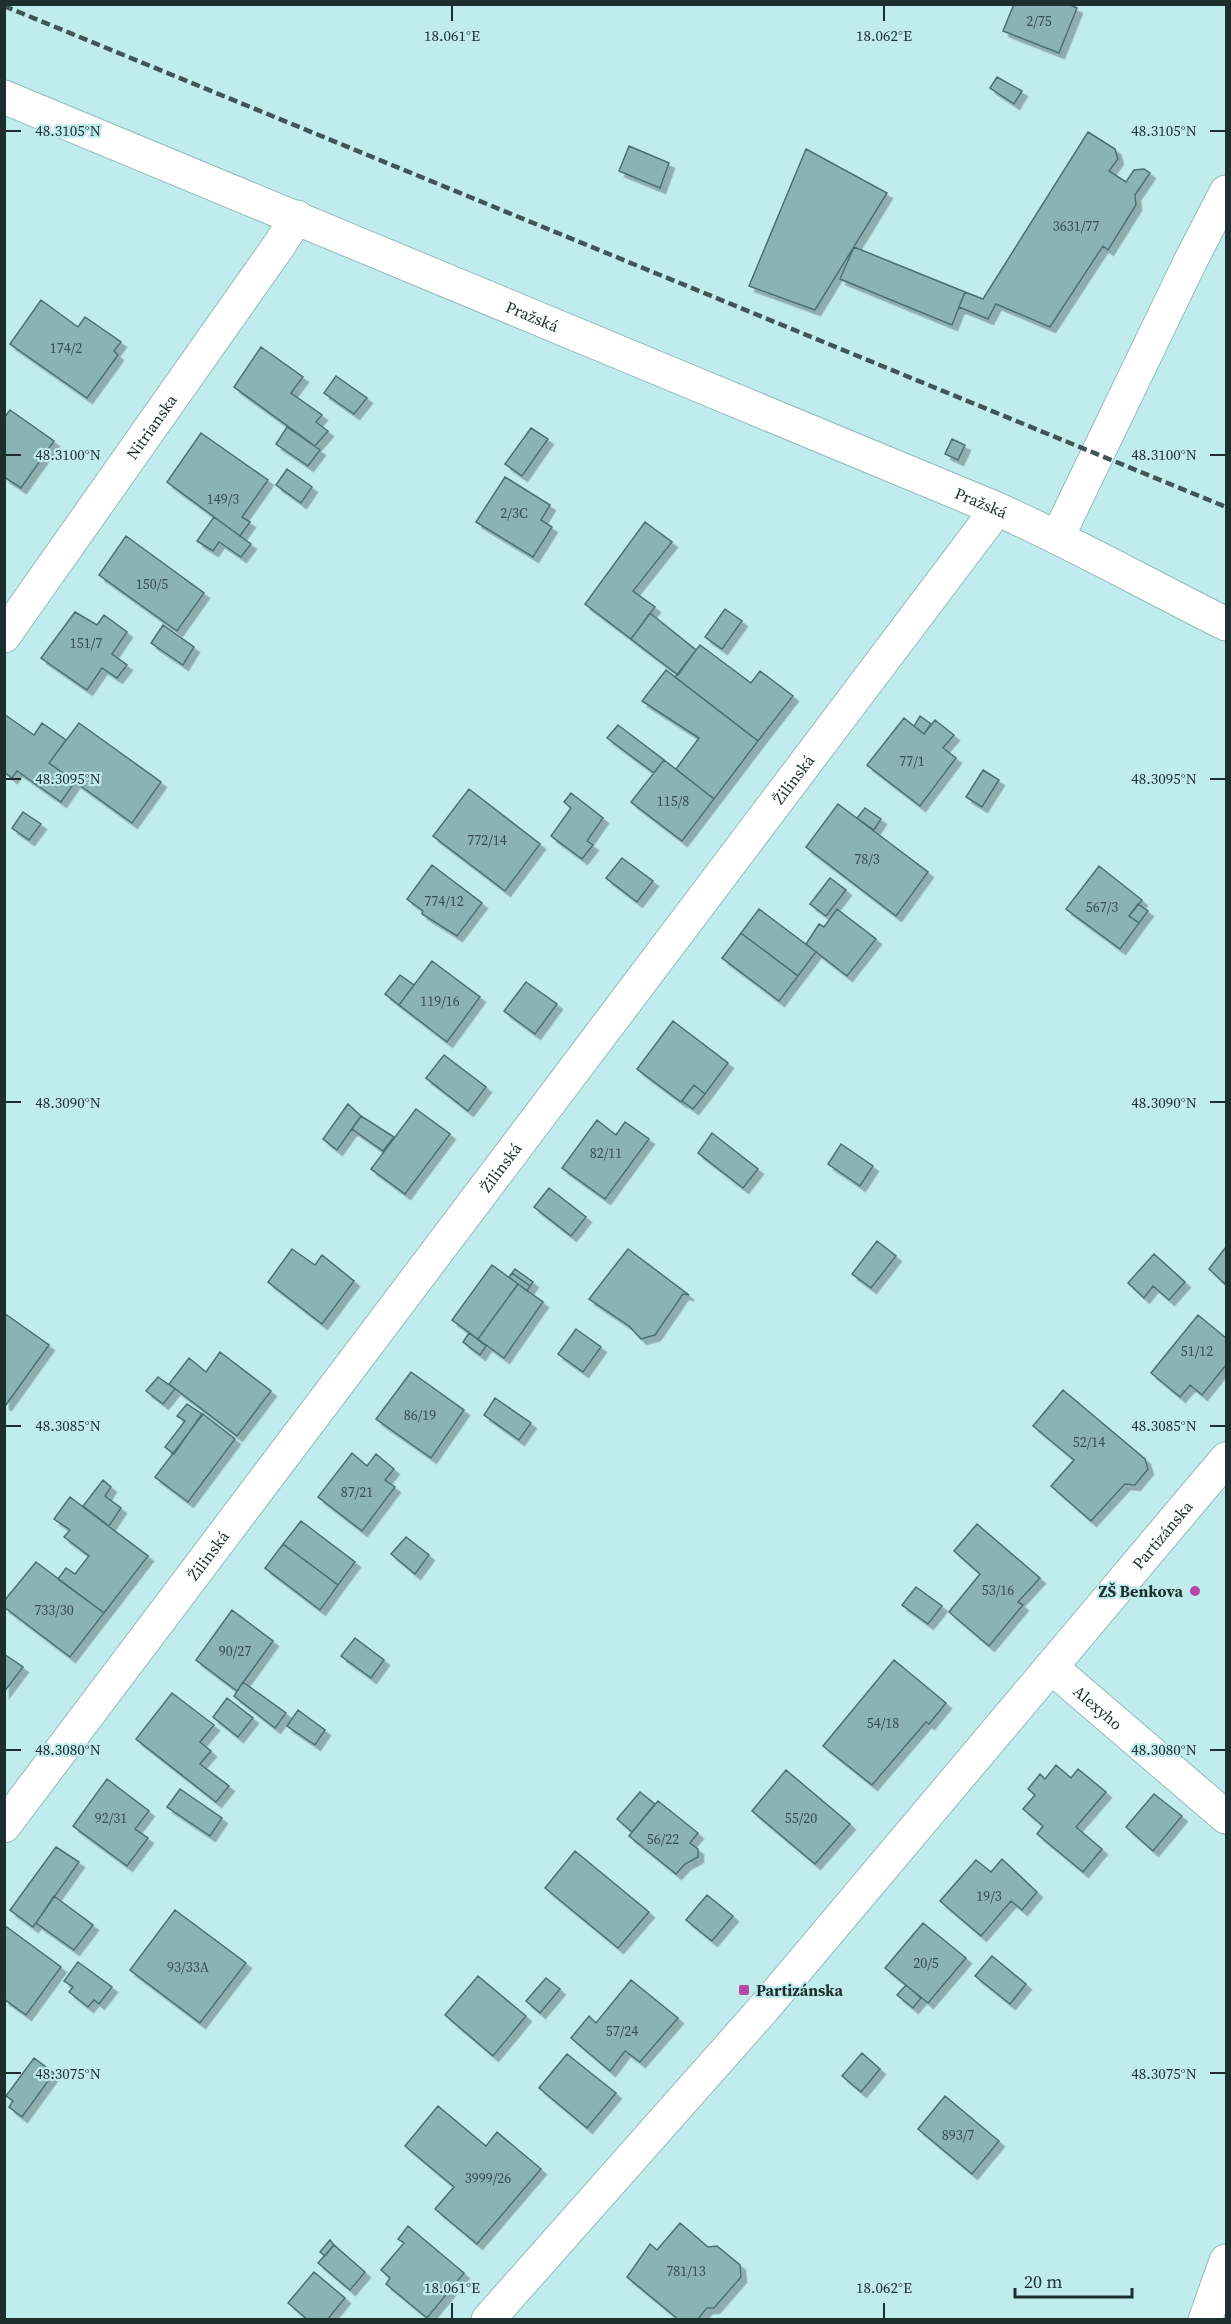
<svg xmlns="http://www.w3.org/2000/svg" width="1231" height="2324" viewBox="0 0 1231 2324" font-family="'Source Serif 4',serif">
<defs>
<filter id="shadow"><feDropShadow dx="5.5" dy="5.5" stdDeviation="0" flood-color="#0004"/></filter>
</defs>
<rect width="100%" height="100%" fill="#c1ecee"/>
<!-- building -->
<path fill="#8ab3b5" stroke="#4a7173" stroke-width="1.5" filter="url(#shadow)" d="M1014,4h54l9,4 -18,45 -56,-22z
M997,77l25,14 -8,13 -24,-16z
M1088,132l27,17 3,10 -9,12 17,11 8,-12 10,-1 6,4 -15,22 1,10 -28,45 -5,-4 -53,81 -54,-23 -8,15 -29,-12 6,-15 18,7z
M629,146l40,17 -9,25 -41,-17z
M806,149l81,44 -72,117 -66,-24z
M854,247l111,45 -13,33 -112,-46z
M41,300l37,27 7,-10 36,25 -7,9 4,4 -31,43 -77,-54z
M261,347l42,30 -12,16 31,22 -6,7 12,9 -13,15 -81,-59z
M336,376l31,22 -13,16 -30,-21z
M10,410l44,31 -33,47 -17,-11v-59z
M287,427l33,23 -12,16 -32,-22z
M531,428l17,11 -26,37 -17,-12z
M201,433l67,47 -26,37 8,5 -10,14 -73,-54z
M952,439l13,6 -7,15 -13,-6z
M287,469l25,18 -11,16 -25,-18z
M505,477l45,28 -9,15 11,7 -19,30 -57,-35z
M214,517l37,27 -10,13 -22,-15 -6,9 -16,-10z
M645,522l27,20 -39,49 22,16 -24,32 -46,-35z
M126,536l78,57 -27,38 -78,-56z
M725,609l17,12 -20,28 -17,-12z
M75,612l22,13 7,-10 23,17 -15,22 15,11 -10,13 -15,-10 -15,22 -46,-32z
M650,613l46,37 -18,25 -47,-36z
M163,625l31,22 -11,18 -32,-22z
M700,645l51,38 9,-12 33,25 -35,45 -83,-64z
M666,670l92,71 -44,58 -38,-30 23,-31 -57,-37z
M4,714l30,21 8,-12 24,17 -17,23 26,19 -14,20 -44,-31 -5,7 -8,-6z
M920,716l11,8 -7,10 -10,-8z
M904,718l20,16 11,-14 19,15 -11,13 13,10 -36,48 -53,-41z
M79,723l82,59 -29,41 -83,-60z
M618,725l46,35 -10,13 -47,-35z
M664,760l50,39 -32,42 -51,-39z
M983,770l16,10 -17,27 -16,-10z
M469,789l71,55 -35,47 -72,-55z
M571,793l32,25 -16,23 6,4 -11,14 -31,-23 20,-28 -7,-6z
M838,804l90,68 -32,44 -90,-69z
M865,808l16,11 -7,11 -17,-12z
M23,812l18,12 -12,16 -17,-12z
M622,858l31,23 -16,21 -31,-24z
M432,865l50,38 -25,33 -35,-22 1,-3 -16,-12z
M1099,866l43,34 -13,16 10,7 -19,26 -54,-40z
M830,878l16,12 -20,26 -16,-12z
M1138,904l10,7 -9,12 -10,-7z
M759,909l57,43 -18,24 -57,-43z
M837,909l39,30 -29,37 -41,-32 13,-20 5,3z
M741,933l57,43 -19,25 -57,-43z
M432,961l48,36 -33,45 -48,-37z
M400,975l14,10 -15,20 -14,-11z
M526,982l31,22 -22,30 -31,-23z
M673,1021l55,42 -23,31 -11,-9 -13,17 -44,-33z
M444,1055l42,32 -18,24 -42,-33z
M694,1085l11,9 -12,15 -11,-8z
M348,1104l13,12 -24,34 -14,-11z
M416,1109l34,25 -45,60 -34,-25z
M361,1116l33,21 -11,14 -31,-22z
M597,1120l19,15 9,-13 24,17 -44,60 -43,-31z
M712,1133l46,36 -15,19 -45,-35z
M841,1144l32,22 -13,20 -32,-22z
M549,1188l37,29 -15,19 -37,-29z
M877,1241l19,15 -25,32 -19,-14z
M1226,1247v38l-17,-16z
M292,1249l23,16 7,-10 32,26 -32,43 -54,-42z
M628,1249l61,46 -6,-1 -28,41 -14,4 -12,-13 -40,-27z
M1154,1254l31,28 -16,18 -16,-14 -9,12 -16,-15z
M492,1265l26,19 -40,55 -26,-19z
M515,1269l18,13 -3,4 -18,-13z
M512,1273l18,13 -3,5 -18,-14z
M518,1284l25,18 -39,56 -26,-19z
M4,1313l45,32 -43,60 -2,-1z
M1198,1315l28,23v27l-24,30 -12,-10 -10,12 -29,-24z
M576,1329l25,18 -18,25 -25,-18z
M469,1333l17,13 -6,9 -17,-13z
M220,1352l51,39 -34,45 -68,-52 20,-26 17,14z
M411,1372l53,38 -33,48 -55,-39z
M158,1377l17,12 -12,15 -17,-13z
M1063,1390l82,69 3,10 -13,16 -10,-1 -34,37 -40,-35 23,-26 -41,-34z
M495,1398l36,25 -12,17 -35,-25z
M187,1404l15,10 -28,40 -9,-7 20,-26 -8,-5z
M203,1414l32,25 -47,63 -33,-25z
M352,1453l15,13 9,-12 18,15 -9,11 10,7 -33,44 -44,-34z
M103,1480l8,7 -6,9 16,12 -12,18 -26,-20z
M70,1497l78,59 -44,57 -46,-34 8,-11 9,6 14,-18 -25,-19 6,-7 -16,-11z
M301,1521l54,41 -17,23 -55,-41z
M977,1524l63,54 -22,24 5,3 -34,41 -40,-34 31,-38 -26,-23z
M406,1537l23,18 -14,19 -24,-20z
M283,1544l55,41 -18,25 -55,-42z
M36,1562l68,51 -34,44 -66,-50v-6z
M916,1587l26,19 -14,18 -26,-19z
M232,1610l41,31 -36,50 -41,-31z
M355,1638l29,22 -13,18 -30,-22z
M4,1654l19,13 -19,25z
M894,1660l52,43 -17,21 -3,-2 -54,63 -49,-39z
M243,1682l43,31 -11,15 -41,-32z
M172,1693l42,32 -14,17 11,9 -11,13 29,22 -13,16 -80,-63z
M227,1698l26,20 -15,19 -25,-20z
M298,1710l27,20 -10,15 -28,-19z
M1056,1765l15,13 7,-9 28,23 -30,35 26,22 -19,23 -46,-38 6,-8 -20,-17 12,-14 -7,-6 12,-15 5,5z
M786,1770l64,54 -35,40 -63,-53z
M107,1779l42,32 -14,18 13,9 -21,28 -54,-40z
M180,1789l42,29 -12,18 -43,-29z
M640,1792l15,12 -23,28 -15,-13z
M1154,1794l28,22 -29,35 -27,-24z
M658,1801l40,32 -8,10 8,6v8l-13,7 -9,10 -47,-38z
M56,1847l23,15 -46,65 -23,-17z
M575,1851l74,61 -31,36 -73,-60z
M1002,1859l35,33 -15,18 -11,-9 -30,35 -41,-35 36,-41 15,12z
M707,1895l26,21 -21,25 -26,-21z
M54,1896l39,29 -19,25 -38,-27z
M175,1910l71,53 -46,60 -70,-53z
M923,1923l43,35 -38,45 -43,-35z
M4,1925l57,42 -35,48 -22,-16z
M992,1956l34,28 -16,20 -35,-28z
M78,1962l34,25 -13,17 -5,-4 -6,7 -19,-15 4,-5 -9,-6z
M478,1976l48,40 -33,40 -48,-41z
M546,1978l14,11 -20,24 -14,-12z
M631,1980l47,38 -38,44 -15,-11 -15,20 -39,-33 18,-22 7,7z
M906,1985l15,13 -8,10 -16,-13z
M862,2053l18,16 -19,23 -19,-16z
M567,2054l49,39 -29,35 -48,-40z
M34,2058l20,15 -32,44 -13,-10 4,-6 -7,-5z
M945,2096l54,45 -27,33 -54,-45z
M438,2106l48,40 11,-14 44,37 -64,75 -42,-35 19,-22 -49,-41z
M680,2223l28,24 9,-1 23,19 1,12 -27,31h-7l-10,12h-18l-52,-43 23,-33 7,6z
M408,2226l56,47 -37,45 -41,-34 4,-6 -9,-8 23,-27 -6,-4z
M330,2240l4,5 -9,11 -5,-4z
M334,2245l31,27 -15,18 -32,-27z
M314,2272l31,26 -18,22h-19l-20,-17z"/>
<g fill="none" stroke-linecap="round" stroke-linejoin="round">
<!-- minor casing -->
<g stroke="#91babc" stroke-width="35">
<g id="minor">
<path id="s1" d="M4,97l993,412c78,35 153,77 229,115"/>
<path d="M1058,536l132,-274 36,-70"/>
<path id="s2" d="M4,636l276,-392 17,-27"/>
<path id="s3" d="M1051,1667l175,150"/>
<path id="s4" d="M4,1826l993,-1317"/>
<path id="s5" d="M488,2320l277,-313 461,-548"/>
<path d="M1205,2320l21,-59"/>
</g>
</g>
<!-- minor -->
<use href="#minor" stroke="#fff" stroke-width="33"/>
<!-- rail -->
<path stroke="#3f5556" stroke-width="4.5" stroke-dasharray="9 4.5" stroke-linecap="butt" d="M4,6l1222,501"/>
</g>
<!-- ticks -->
<path fill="none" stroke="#1d2e2e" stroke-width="2" d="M452,6v15M884,6v15M6,131h15M1210,131h15M6,455h15M1210,455h15M6,779h15M1210,779h15M6,1102h15M1210,1102h15M6,1426h15M1210,1426h15M6,1750h15M1210,1750h15M6,2073h15M1210,2073h15M452,2303v15M884,2303v15"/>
<!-- markers -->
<g fill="#b747a4" stroke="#c1ecee" stroke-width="2">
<circle cx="1195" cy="1591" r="6"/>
<rect x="738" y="1984" width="12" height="12" rx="3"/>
</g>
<g text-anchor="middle" stroke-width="4.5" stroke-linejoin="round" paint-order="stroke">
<!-- number labels -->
<g font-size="14" fill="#384f50">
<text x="1039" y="26">2/75</text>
<text x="1076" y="231">3631/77</text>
<text x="66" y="353">174/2</text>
<text x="223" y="504">149/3</text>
<text x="514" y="518">2/3C</text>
<text x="152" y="589">150/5</text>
<text x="86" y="648">151/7</text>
<text x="912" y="766">77/1</text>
<text x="673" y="806">115/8</text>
<text x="487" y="845">772/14</text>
<text x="867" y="864">78/3</text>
<text x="444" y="906">774/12</text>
<text x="1102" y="912">567/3</text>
<text x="440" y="1006">119/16</text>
<text x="606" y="1158">82/11</text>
<text x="1197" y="1356">51/12</text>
<text x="420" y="1420">86/19</text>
<text x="1089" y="1447">52/14</text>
<text x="357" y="1497">87/21</text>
<text x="998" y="1595">53/16</text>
<text x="54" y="1615">733/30</text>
<text x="235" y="1656">90/27</text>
<text x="883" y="1728">54/18</text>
<text x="111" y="1823">92/31</text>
<text x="801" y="1823">55/20</text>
<text x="663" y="1844">56/22</text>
<text x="989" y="1901">19/3</text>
<text x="926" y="1968">20/5</text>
<text x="188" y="1972">93/33A</text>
<text x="622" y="2036">57/24</text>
<text x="958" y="2140">893/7</text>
<text x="488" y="2183">3999/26</text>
<text x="686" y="2276">781/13</text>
</g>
<!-- street labels -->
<g font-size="16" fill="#1d2e2e" stroke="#c1ecee">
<text dy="6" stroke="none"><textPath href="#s1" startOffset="572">Pražská</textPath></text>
<text dy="6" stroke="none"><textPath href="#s2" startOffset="256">Nitrianska</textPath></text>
<text dy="6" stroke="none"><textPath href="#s1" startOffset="1058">Pražská</textPath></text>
<text dy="6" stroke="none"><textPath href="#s4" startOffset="1311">Žilinská</textPath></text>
<text dy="6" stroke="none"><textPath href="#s4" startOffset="825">Žilinská</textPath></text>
<text dy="6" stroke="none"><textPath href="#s5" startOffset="1035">Partizánska</textPath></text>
<text dy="6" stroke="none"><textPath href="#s4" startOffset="339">Žilinská</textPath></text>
<text dy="6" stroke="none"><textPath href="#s3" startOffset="62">Alexyho</textPath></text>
</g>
<!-- poi labels -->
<g font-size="16" font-weight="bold" fill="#1d2e2e" stroke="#c1ecee" text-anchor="end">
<text x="1183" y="1597">ZŠ Benkova</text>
<text x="756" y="1996" text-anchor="start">Partizánska</text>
</g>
</g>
<g font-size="15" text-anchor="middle" fill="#1d2e2e" stroke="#c1ecee" stroke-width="4.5" stroke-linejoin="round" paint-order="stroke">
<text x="452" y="41">18.061°E</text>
<text x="884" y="41">18.062°E</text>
<text x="68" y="136">48.3105°N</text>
<text x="1164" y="136">48.3105°N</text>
<text x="68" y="460">48.3100°N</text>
<text x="1164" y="460">48.3100°N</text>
<text x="68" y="784">48.3095°N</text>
<text x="1164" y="784">48.3095°N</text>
<text x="68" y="1108">48.3090°N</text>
<text x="1164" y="1108">48.3090°N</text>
<text x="68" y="1431">48.3085°N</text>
<text x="1164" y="1431">48.3085°N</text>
<text x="68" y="1755">48.3080°N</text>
<text x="1164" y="1755">48.3080°N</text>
<text x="68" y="2079">48.3075°N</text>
<text x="1164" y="2079">48.3075°N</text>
<text x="452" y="2293">18.061°E</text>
<text x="884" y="2293">18.062°E</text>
</g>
<!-- border -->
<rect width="1231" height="2324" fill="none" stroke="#1d2e2e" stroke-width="12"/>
<!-- scale -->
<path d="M1015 2288v9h117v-9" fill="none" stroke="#1d2e2e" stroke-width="3"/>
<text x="1024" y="2288" font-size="18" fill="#1d2e2e" stroke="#c1ecee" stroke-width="4.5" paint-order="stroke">20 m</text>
</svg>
